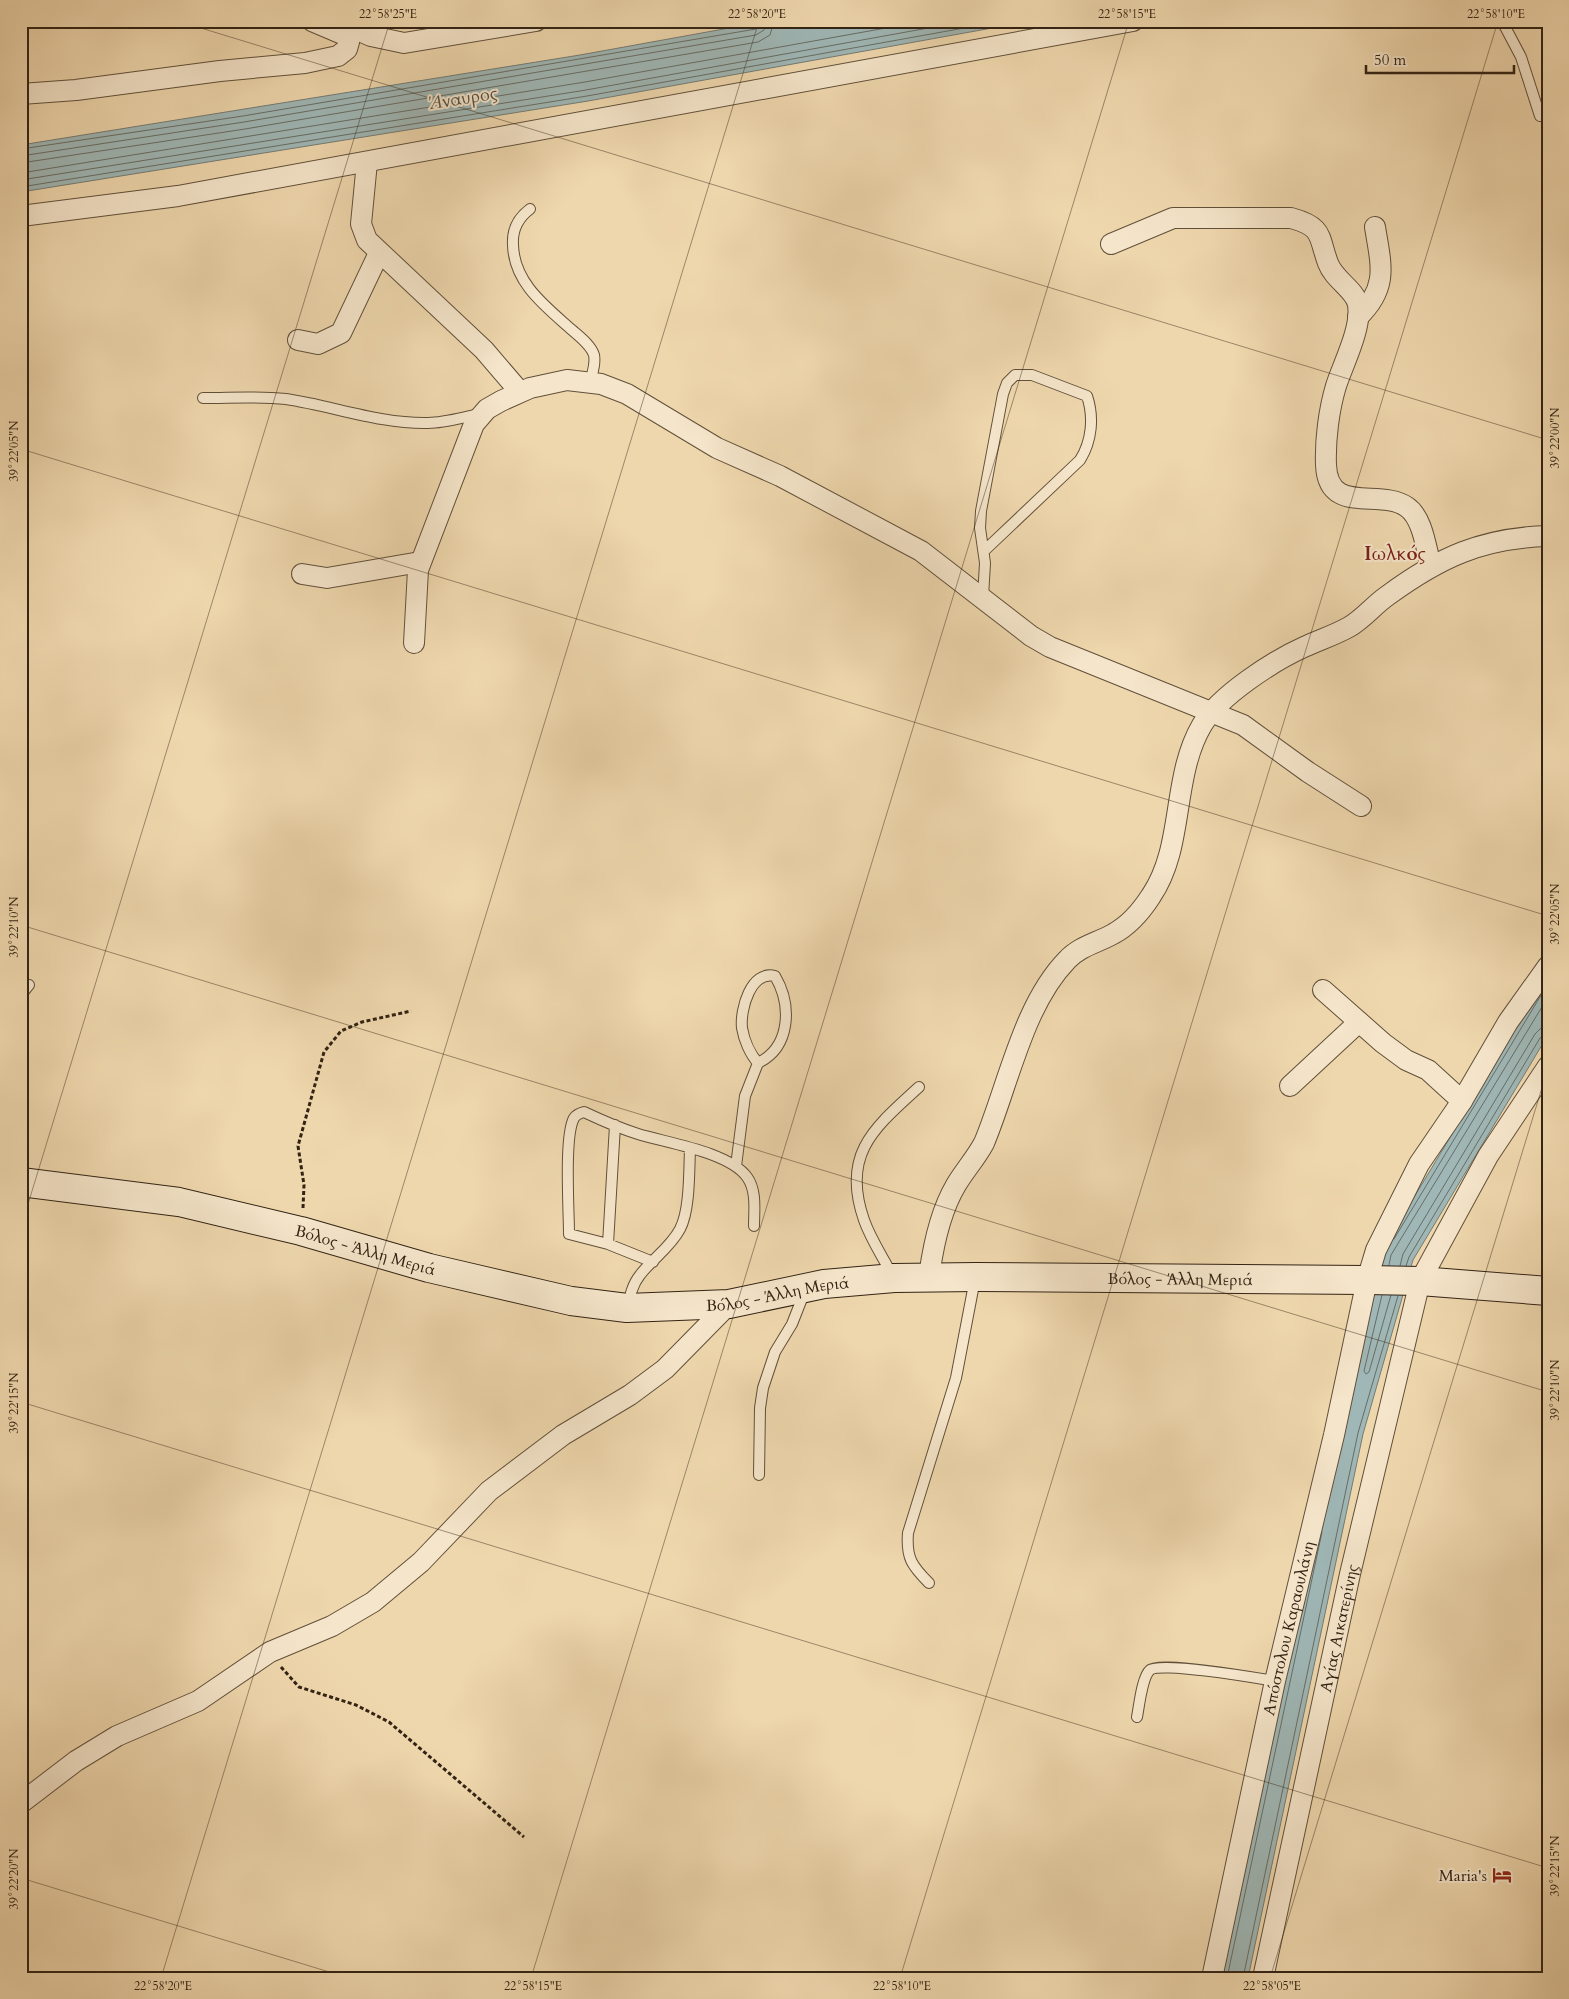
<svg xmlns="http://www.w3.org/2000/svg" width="1569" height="1999" viewBox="0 0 1569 1999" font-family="Cardo,serif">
<rect width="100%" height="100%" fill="#efd7ad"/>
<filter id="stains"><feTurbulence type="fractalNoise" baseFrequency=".004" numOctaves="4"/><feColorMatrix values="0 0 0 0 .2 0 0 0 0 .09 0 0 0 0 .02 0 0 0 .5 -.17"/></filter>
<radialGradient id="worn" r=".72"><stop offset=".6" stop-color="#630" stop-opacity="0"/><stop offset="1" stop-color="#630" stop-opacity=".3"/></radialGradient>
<!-- water -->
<path fill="#9fb7b6" stroke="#737c75" d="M768,21h263l-443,80 -567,91v-47l559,-90z
M1548,975v60l-135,225 -50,174 -115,544h-26l117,-550 42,-176z"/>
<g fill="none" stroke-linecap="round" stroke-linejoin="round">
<!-- shore -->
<path stroke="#686d65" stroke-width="1" d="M21,149l222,-33 513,-87 4,-3v-5
M21,156l223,-34 512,-87 8,-5 3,-9
M21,163l224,-34 513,-87 12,-7 4,-14
M21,173l564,-91 340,-61
M21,180l565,-90 381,-69
M21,187l566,-91 416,-75
M1394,1239l149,-247
M1389,1265l2,-10 157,-258
M1400,1266l3,-12 132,-220 5,-5 8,-2
M1406,1266l3,-9 131,-219 8,-5
M1382,1295l-18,76 2,3 3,-2 22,-77
M1227,1978l95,-446
M1243,1978l115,-545 40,-137"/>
<!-- service casing -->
<g stroke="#61503a" stroke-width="12">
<path id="service" d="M1502,21l19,36 19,59
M530,209c-12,9 -18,21 -17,36 1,38 32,61 59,85 7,6 19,15 22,25 2,9 -2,19 -4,27
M203,398c28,0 55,-2 83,1 47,7 94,25 142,24 17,0 36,-6 53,-9
M983,597l2,-34 -5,-35 1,-17 22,-117 4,-11 8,-8h17l55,21c7,21 5,45 -7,64l-96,91
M21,995l8,-10
M736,1166l9,-70 13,-33c33,-16 34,-58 17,-87 -24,-6 -35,33 -33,52 2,12 8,26 16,35
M608,1244l7,-119
M653,1262l-45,-18 -39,-10c0,-24 -5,-98 5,-116 2,-3 6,-5 10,-6 17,8 35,16 54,22 29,9 91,18 109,43 10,14 7,33 7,49
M892,1275c-9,-18 -21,-35 -28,-55 -23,-66 10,-92 55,-133
M628,1307c2,-11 4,-22 12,-32 12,-16 30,-27 40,-46 10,-19 9,-57 10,-80
M759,1475l1,-67 3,-20 12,-36 17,-28 13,-33
M929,1583c-17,-17 -23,-25 -21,-50l48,-155 19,-99
M1137,1717c2,-10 5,-40 13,-47 8,-9 107,8 125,11"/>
</g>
<!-- minor casing -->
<g stroke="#61503a" stroke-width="22">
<g id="minor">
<path d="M351,21l11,11 9,4 33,7 132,-22"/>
<path d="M21,94l55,-4 144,-19 85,-8 33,-7 9,-7 2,-7 -4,-7 -33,-14"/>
<path d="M367,162l-6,62 6,16 117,110 36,42"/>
<path d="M21,216l157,-20 955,-175"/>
<path d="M1111,244l62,-26h118c33,9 27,18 37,45 6,17 28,27 30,42 4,23 -15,59 -22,81 -7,23 -11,54 -10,79 2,51 54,23 81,42 16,11 19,42 24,59"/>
<path d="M1358,317c31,-30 23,-52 17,-90"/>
<path d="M298,340l20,4 23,-11 38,-80"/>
<path d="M302,574l25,4 93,-16"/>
<path d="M414,643l4,-73 56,-146 13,-15 14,-8 29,-13 37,-8 34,4 26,10 90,54 63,28 141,75 110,85 19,11 193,78 65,47 53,34"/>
<path d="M1323,990l60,53 23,17 22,10 34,31"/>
<path d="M1290,1086l69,-64"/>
<path d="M929,1277c4,-31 11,-65 27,-92 9,-15 20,-27 28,-42 24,-57 39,-138 83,-183 13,-14 30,-17 46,-26 15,-8 29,-24 38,-38 34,-50 20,-118 51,-171 17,-29 71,-64 102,-78 15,-7 31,-12 45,-20 14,-8 25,-22 38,-31 53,-39 95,-58 161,-60"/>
<path d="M21,1803l55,-42 41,-25 81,-35 72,-49 62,-26 41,-24 48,-40 68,-71 74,-56 67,-40 35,-26 64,-65"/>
<path id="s1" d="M1212,1978l63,-297 59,-246 33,-155 9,-30 43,-86 43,-63 46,-79 40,-56"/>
<path id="s2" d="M1263,1978l87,-404 70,-293 68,-125 60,-90"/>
</g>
</g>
<!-- secondary casing -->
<g stroke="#322314" stroke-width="30">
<g id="secondary">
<path id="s3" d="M21,1182l158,20 122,29 128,37 142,33 56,7 102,-4 95,-20 70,-6 82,-1 391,3 53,1 128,10"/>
</g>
</g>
<!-- path -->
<path stroke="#322314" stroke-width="3" stroke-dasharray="4 2.5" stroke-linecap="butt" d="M303,1208l1,-23 -6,-39 26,-94 17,-21 21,-9 49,-11
M281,1667l18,20 57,18 33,17 135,115"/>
<!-- service -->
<use href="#service" stroke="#f5e5ca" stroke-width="10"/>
<!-- minor -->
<use href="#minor" stroke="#f5e5ca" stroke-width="20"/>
<!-- secondary -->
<use href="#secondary" stroke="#f5e5ca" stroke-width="28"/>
</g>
<!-- ticks -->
<path fill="none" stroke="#322314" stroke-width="1" stroke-opacity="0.45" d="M178,21l1370,419M21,449l1527,467M21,925l1527,467M21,1227l369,-1206M21,1402l1527,466M21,1878l328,100M161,1978l598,-1957M531,1978l598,-1957M900,1978l598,-1957M1270,1978l278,-910"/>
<!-- icons -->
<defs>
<g id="hotel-bare" transform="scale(1.5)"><path d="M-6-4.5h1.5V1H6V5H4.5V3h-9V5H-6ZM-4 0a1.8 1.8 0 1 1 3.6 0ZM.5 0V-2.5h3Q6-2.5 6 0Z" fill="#8f2418" stroke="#f5e5ca" stroke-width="2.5" paint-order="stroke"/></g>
</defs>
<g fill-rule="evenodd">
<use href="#hotel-bare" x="1502" y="1875"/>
</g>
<g text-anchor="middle" stroke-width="4" stroke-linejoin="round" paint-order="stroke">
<!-- street labels -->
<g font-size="16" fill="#322314" stroke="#f5e5ca">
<text dy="6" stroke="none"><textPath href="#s3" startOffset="352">Βόλος - Άλλη Μεριά</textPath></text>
<text dy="6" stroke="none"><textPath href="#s3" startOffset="1176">Βόλος - Άλλη Μεριά</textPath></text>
<text dy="6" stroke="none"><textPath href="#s3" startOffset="772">Βόλος - Άλλη Μεριά</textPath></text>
<text dy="6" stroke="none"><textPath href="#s1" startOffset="358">Απόστολου Καραουλάνη</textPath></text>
<text dy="6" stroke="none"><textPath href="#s2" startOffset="358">Αγίας Αικατερίνης</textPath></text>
</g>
<!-- poi labels -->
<g font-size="16" fill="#322314" stroke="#f5e5ca" text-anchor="end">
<text x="1487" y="1881">Maria's</text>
</g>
<!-- water labels -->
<g font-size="18" font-style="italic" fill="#534f45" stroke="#f5e5ca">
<text transform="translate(463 98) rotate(-9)" y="6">Άναυρος</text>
</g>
<!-- quarter labels -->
<g font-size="19" font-weight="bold" fill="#7a1f14" stroke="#f5e5ca">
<text x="1395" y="560">Ιωλκός</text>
</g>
</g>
<!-- margin -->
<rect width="1569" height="1999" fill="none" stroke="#efd7ad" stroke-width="55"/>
<!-- scale -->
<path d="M1366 65v8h148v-8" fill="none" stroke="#322314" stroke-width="2.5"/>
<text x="1374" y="65" font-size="15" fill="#322314" stroke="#f5e5ca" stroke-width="4" paint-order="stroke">50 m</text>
<rect x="28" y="28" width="1514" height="1944" fill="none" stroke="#322314" stroke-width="2"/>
<g font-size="12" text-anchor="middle" fill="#322314">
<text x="388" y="18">22°58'25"E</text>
<text x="757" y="18">22°58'20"E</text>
<text x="1127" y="18">22°58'15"E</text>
<text x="1496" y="18">22°58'10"E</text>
<text transform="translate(1555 438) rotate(-90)" y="4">39°22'00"N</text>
<text transform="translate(14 451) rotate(-90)" y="4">39°22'05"N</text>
<text transform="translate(1555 914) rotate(-90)" y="4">39°22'05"N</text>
<text transform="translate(14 927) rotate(-90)" y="4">39°22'10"N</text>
<text transform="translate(1555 1390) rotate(-90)" y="4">39°22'10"N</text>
<text transform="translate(14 1403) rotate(-90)" y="4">39°22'15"N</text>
<text transform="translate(1555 1866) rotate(-90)" y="4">39°22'15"N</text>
<text transform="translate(14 1879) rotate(-90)" y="4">39°22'20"N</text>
<text x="163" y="1990">22°58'20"E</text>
<text x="533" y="1990">22°58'15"E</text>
<text x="902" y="1990">22°58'10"E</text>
<text x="1272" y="1990">22°58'05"E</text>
</g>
<rect width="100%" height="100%" filter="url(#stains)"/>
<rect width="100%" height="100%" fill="url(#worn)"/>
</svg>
